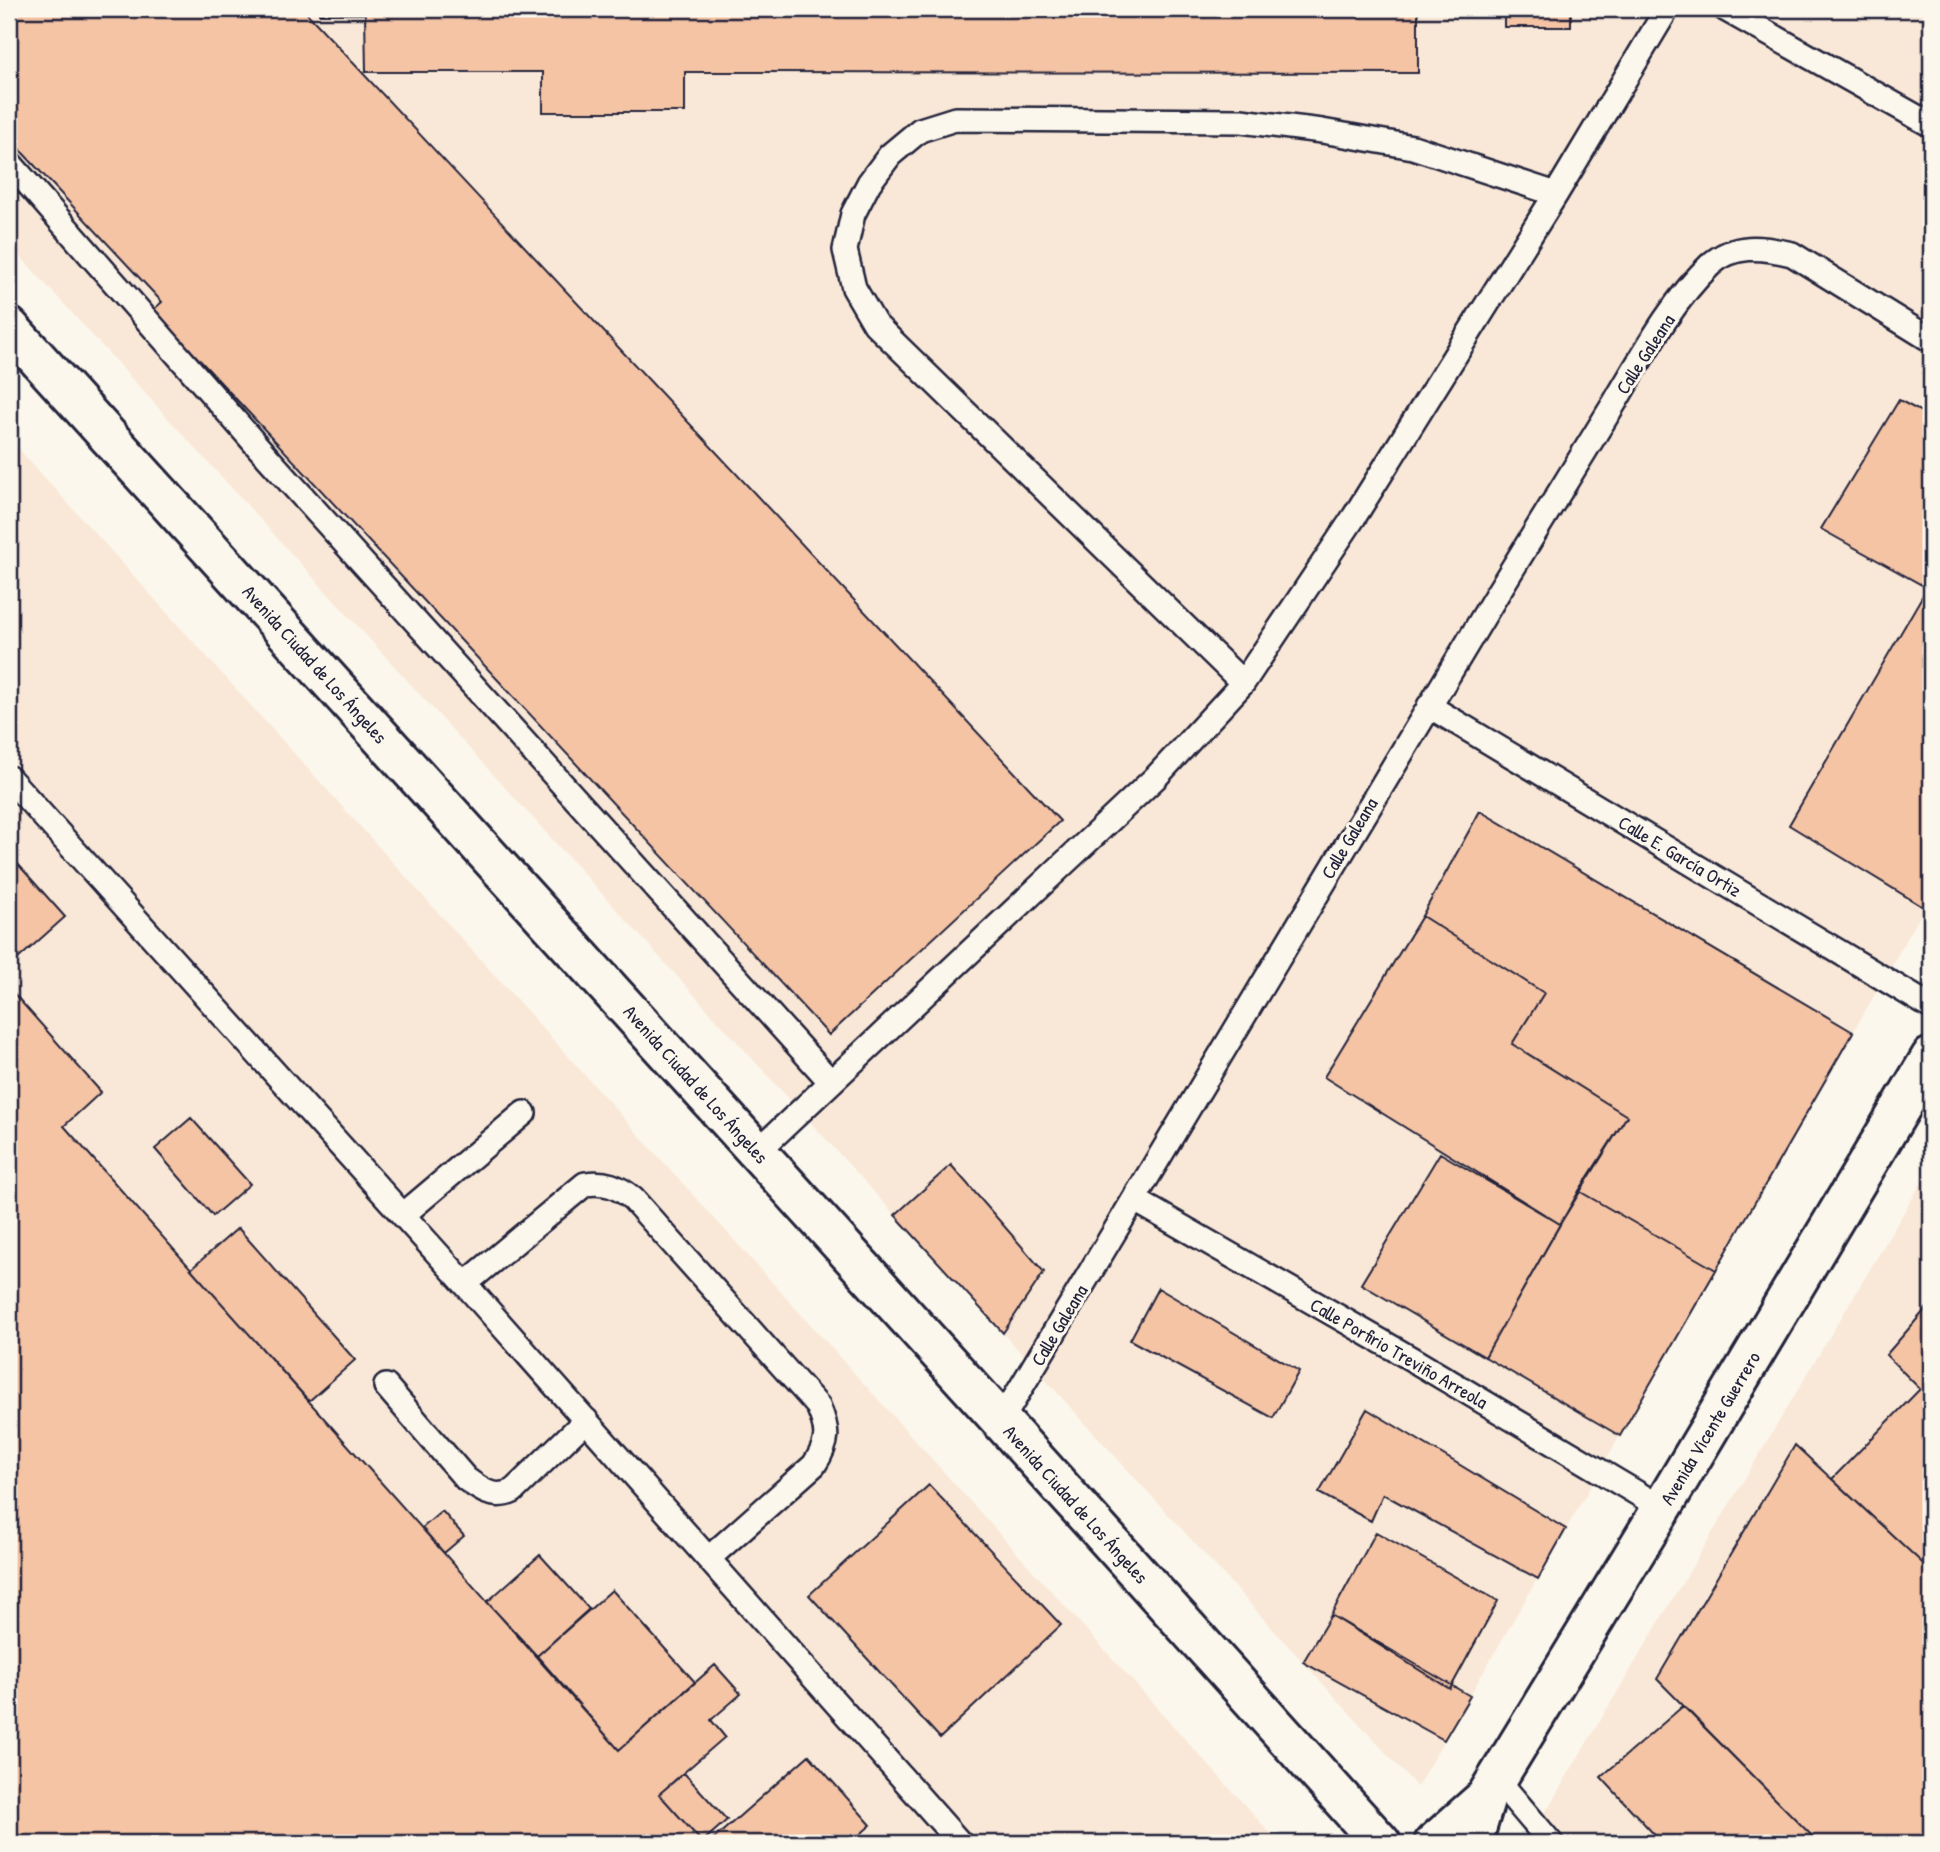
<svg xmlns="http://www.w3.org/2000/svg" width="1940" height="1852" viewBox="0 0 1940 1852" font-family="'Patrick Hand',sans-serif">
<rect width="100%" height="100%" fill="#fbf7ec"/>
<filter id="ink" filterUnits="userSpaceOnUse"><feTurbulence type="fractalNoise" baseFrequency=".0143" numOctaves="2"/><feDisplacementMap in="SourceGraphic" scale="14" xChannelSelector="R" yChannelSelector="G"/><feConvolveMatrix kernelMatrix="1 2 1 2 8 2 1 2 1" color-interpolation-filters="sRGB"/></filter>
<g filter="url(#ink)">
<!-- built -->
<path fill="#f9e8d7" d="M9,9h1922v888l-514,890 -1408,-1543z
M9,438l1270,1405h-1270z
M1931,1167v676h-404z"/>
<!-- building -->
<path fill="#f5c4a5" stroke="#22223b" stroke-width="2" d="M9,9h294l757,812 -231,214 -676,-725 9,-8 -153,-164z
M319,9h1099v64l-733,-1v40h-142v-40h-177l-1,-58h-46z
M1504,9h67v18h-67z
M1899,400l32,17v480l-6,11 -136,-83 138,-237 -106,-59z
M1480,811l373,221 -137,238 -137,-79 48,-75 -115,-72 32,-51 -122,-77z
M9,854l56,63 -56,50z
M1422,916l122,77 -32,51 115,72 -67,108 -236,-147z
M9,988l92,104 -37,34 555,624 96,-85 26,29 -30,26 14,17 -66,57 44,49h-694z
M191,1118l59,66 -37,32 -58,-67z
M1440,1153l120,71 -75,133 -124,-73z
M951,1165l93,107 -41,61 -108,-118z
M1579,1191l137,79 -96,166 -135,-79z
M238,1228l117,132 -46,41 -118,-132z
M1158,1288l141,83 -26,47 -143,-78z
M1931,1303v268l-99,-92 88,-90 -34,-34z
M1367,1409l199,120 -28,50 -155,-85 -12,27 -52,-28z
M1795,1445l136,126v272h-112l-162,-164z
M929,1485l132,140 -121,113 -131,-143z
M442,1511l22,25 -20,17 -22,-25z
M1376,1532l122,69 -48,88 -119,-74z
M540,1555l49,54 -52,47 -50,-54z
M612,1590l83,92 -76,68 -82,-94z
M1331,1615l139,81 -26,44 -141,-78z
M1683,1706l136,137h-157l-61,-66z
M809,1755l62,70 -21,18h-141z
M684,1773l43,47 -25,22 -43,-48z"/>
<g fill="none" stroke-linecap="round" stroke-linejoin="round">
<!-- service casing -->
<g stroke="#22223b" stroke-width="28">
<path id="service" d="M1725,9l206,116
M9,162l250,286 571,633
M1243,683l-368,-359 -21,-36 -9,-38 8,-36 16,-31 21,-28 30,-25 35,-11 286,2 81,10 91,16 143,47
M1429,706l502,301
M9,778l456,506 495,559
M757,1152l399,-375 87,-94 111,-166 202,-323 111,-185
M1135,1200l275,158 252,150
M403,1215l121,-102
M465,1284l120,-100c20,-3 33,2 48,15l185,207c11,25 11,36 -4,59l-105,93
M386,1386l80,93c15,11 28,21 47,12l73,-71
M1001,1421c166,-276 329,-553 496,-827 39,-64 79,-128 118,-192 27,-45 57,-101 95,-137 24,-22 52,-18 82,-11l139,86
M1497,1779l54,64"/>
</g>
<!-- tertiary casing -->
<g stroke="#22223b" stroke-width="44">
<path id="tertiary" d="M9,327l992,1094 380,422"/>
</g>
<!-- secondary casing -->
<g stroke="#22223b" stroke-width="44">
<path id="secondary" d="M1434,1843l52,-46
M1472,1843l14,-46 176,-289 269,-451"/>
</g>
<!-- service -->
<use href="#service" stroke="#fbf7ec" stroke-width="23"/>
<!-- tertiary -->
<use href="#tertiary" stroke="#fbf7ec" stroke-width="38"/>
<!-- secondary -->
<use href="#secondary" stroke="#fbf7ec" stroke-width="38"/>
</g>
</g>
<g text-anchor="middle" stroke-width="6" stroke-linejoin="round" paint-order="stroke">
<!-- street labels -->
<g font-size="19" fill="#22223b" stroke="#fbf7ec">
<text transform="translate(1645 354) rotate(-57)" y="7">Calle Galeana</text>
<text transform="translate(315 664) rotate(48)" y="7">Avenida Ciudad de Los Ángeles</text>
<text transform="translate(1349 838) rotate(-59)" y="7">Calle Galeana</text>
<text transform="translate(1680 856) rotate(31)" y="7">Calle E. García Ortiz</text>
<text transform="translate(696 1084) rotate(48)" y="7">Avenida Ciudad de Los Ángeles</text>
<text transform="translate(1059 1325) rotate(-59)" y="7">Calle Galeana</text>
<text transform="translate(1399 1353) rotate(30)" y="7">Calle Porfirio Treviño Arreola</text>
<text transform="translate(1710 1428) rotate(-59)" y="7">Avenida Vicente Guerrero</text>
<text transform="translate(1076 1504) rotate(48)" y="7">Avenida Ciudad de Los Ángeles</text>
</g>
</g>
<!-- margin -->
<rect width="1940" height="1852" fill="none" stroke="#fbf7ec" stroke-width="35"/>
<rect x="18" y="18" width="1905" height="1817" fill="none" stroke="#22223b" stroke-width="2.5" filter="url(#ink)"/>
</svg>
